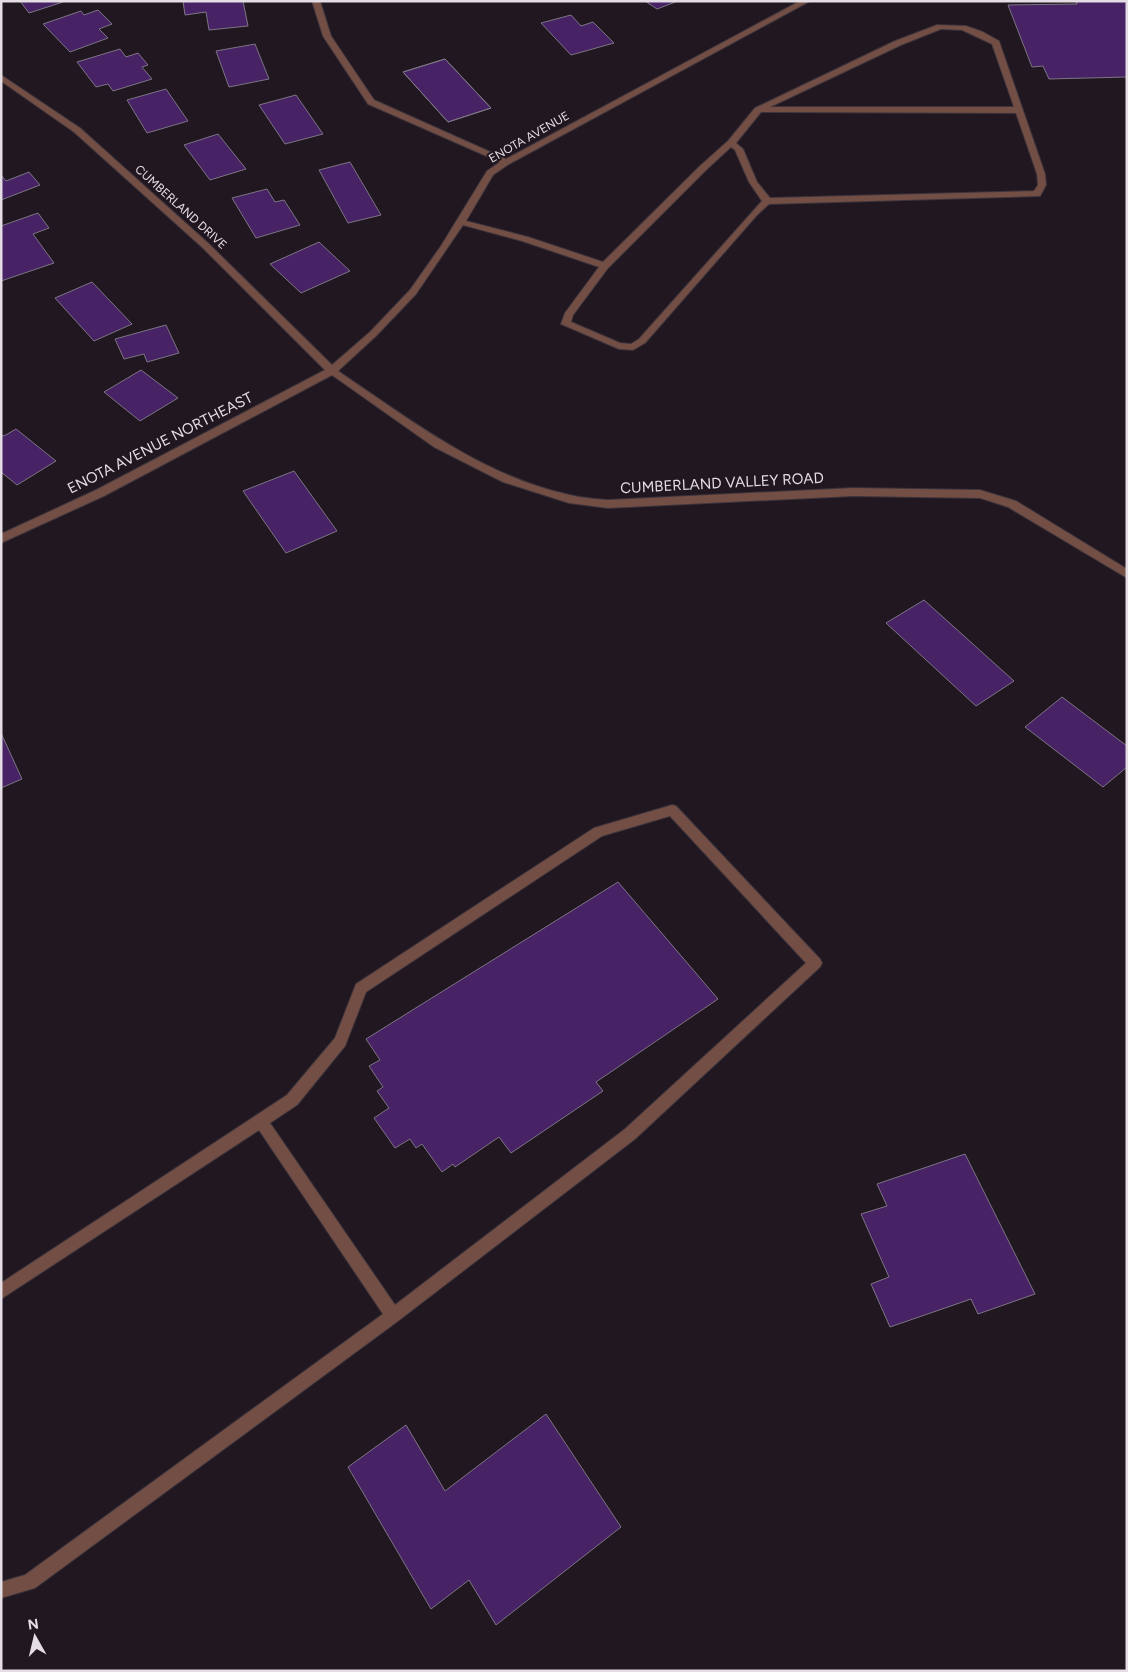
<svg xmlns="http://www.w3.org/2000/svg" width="1128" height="1672" viewBox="0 0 1128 1672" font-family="Figtree,sans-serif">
<rect width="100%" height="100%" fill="#211720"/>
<!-- building -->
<path fill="#472265" stroke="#7c7583" d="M20,1h42l1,1 -34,11z
M183,1h60l5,25 -39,4 -3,-18 -21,3z
M645,1h33l-21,8z
M1076,1h51v76l-78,2 -6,-13 -11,1 -24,-62 69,-1z
M98,10l14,14 -13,5 9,9 -38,14 -27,-28 38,-13 3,4z
M571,15l10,11 12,-4 21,21 -43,12 -30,-32z
M255,44l14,35 -40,8 -13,-36z
M120,49l6,8 12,-4 10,12 -6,2 10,12 -39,12 -5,-7 -12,3 -19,-25z
M445,59l46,49 -43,14 -45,-50z
M445,59l46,49 -43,14 -45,-50z
M166,89l22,32 -41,12 -20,-33z
M296,95l27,39 -38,10 -26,-39z
M218,134l28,35 -36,11 -26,-35z
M350,162l31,53 -33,8 -29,-53z
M29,172l11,13 -39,15v-25l5,6z
M267,189l8,13 9,-2 16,25 -44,13 -24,-40z
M38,213l11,15 -16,6 21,29 -53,18v-55z
M319,242l31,29 -49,22 -31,-29z
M92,282l40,42 -38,17 -39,-43z
M166,325l13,28 -32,9 -3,-8 -20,5 -9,-20z
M141,370l37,28 -38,23 -36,-29z
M16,429l40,32 -39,24 -16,-13v-37l3,1z
M294,471l43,60 -51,22 -43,-62z
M924,600l90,81 -38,25 -90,-83z
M1062,697l65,49v21l-24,20 -78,-60z
M1,733l21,46 -21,9z
M618,882l100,117 -122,83 7,9 -92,62 -12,-16 -44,30 -2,-3 -11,8 -20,-28 -6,4 -6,-9 -15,9 -21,-30 15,-10 -12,-17 6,-4 -14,-21 11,-6 -14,-21z
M965,1154l70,140 -57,20 -7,-15 -81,28 -19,-43 18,-7 -28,-63 26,-8 -10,-22z
M546,1414l75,113 -125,98 -27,-45 -38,29 -83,-142 58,-42 39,66z"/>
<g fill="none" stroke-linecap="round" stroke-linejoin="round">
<!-- minor casing -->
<g stroke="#3c333b" stroke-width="2">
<path id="minor" d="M312,1h8l11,35 43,64 132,59 294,-158h10l-301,163 -16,11 -27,46 62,16 75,25 97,-96 28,-25 27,-33 140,-67 42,-16 29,1 17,6 16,9 46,133 1,11 -6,11 -271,8 -12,11 -112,128 -12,7 -14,-1 -58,-25 4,-11 34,-46 -77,-26 -59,-16 -47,69 -40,42 -38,35c71,48 146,106 232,124 12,3 25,4 38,5l245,-12 127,2 36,11 111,68v9l-119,-71 -28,-9 -127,-2 -245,12 -39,-5 -66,-21 -69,-35 -102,-72 -228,121 -103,47v-9l95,-44 229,-120 -122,-122 -129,-116 -73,-51v-6l79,53 129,116 123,121 38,-33 40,-42 31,-44 46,-75 13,-9 -132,-58 -45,-68zM941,29l21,1 30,14 22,63h-244l131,-62zM761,112l255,1 21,61 1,11 -4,6 -264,7 -13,-16 -14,-33 -7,-6zM731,147l4,3 14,32 13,19 -123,138 -8,5 -11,-1 -49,-21 2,-7 35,-47 98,-98z
M672,805l4,1 144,153 2,4 -2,4 -185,172 -237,182 -363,267 -34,10v-16l24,-7 358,-261 -124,-184 -258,169v-16l286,-188 48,-57 21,-54 238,-156zM670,816l136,147 -181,166 -230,176 -125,-182 27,-18 48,-59 21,-54 236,-156z"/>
</g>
<!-- minor -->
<use href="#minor" fill="#724e45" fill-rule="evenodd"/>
</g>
<g text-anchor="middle" stroke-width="4" stroke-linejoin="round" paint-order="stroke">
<!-- far-street labels -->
<g font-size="12" fill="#e4dde3" stroke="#211720">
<text transform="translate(529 137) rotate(-30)" y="4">ENOTA AVENUE</text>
<text transform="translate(181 207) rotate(42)" y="4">CUMBERLAND DRIVE</text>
</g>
<!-- street labels -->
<g font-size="15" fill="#e4dde3" stroke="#211720">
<text transform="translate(160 443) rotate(-27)" y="5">ENOTA AVENUE NORTHEAST</text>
<text transform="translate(722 483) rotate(-3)" y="5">CUMBERLAND VALLEY ROAD</text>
</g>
</g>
<!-- border -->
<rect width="1128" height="1672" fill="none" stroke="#e4dde3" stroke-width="5"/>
<!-- north arrow -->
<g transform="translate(35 1637) rotate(352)" stroke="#211720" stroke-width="4" paint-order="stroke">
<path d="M0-4L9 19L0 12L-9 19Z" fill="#e4dde3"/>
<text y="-8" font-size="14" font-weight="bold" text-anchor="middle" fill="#e4dde3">N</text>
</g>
</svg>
